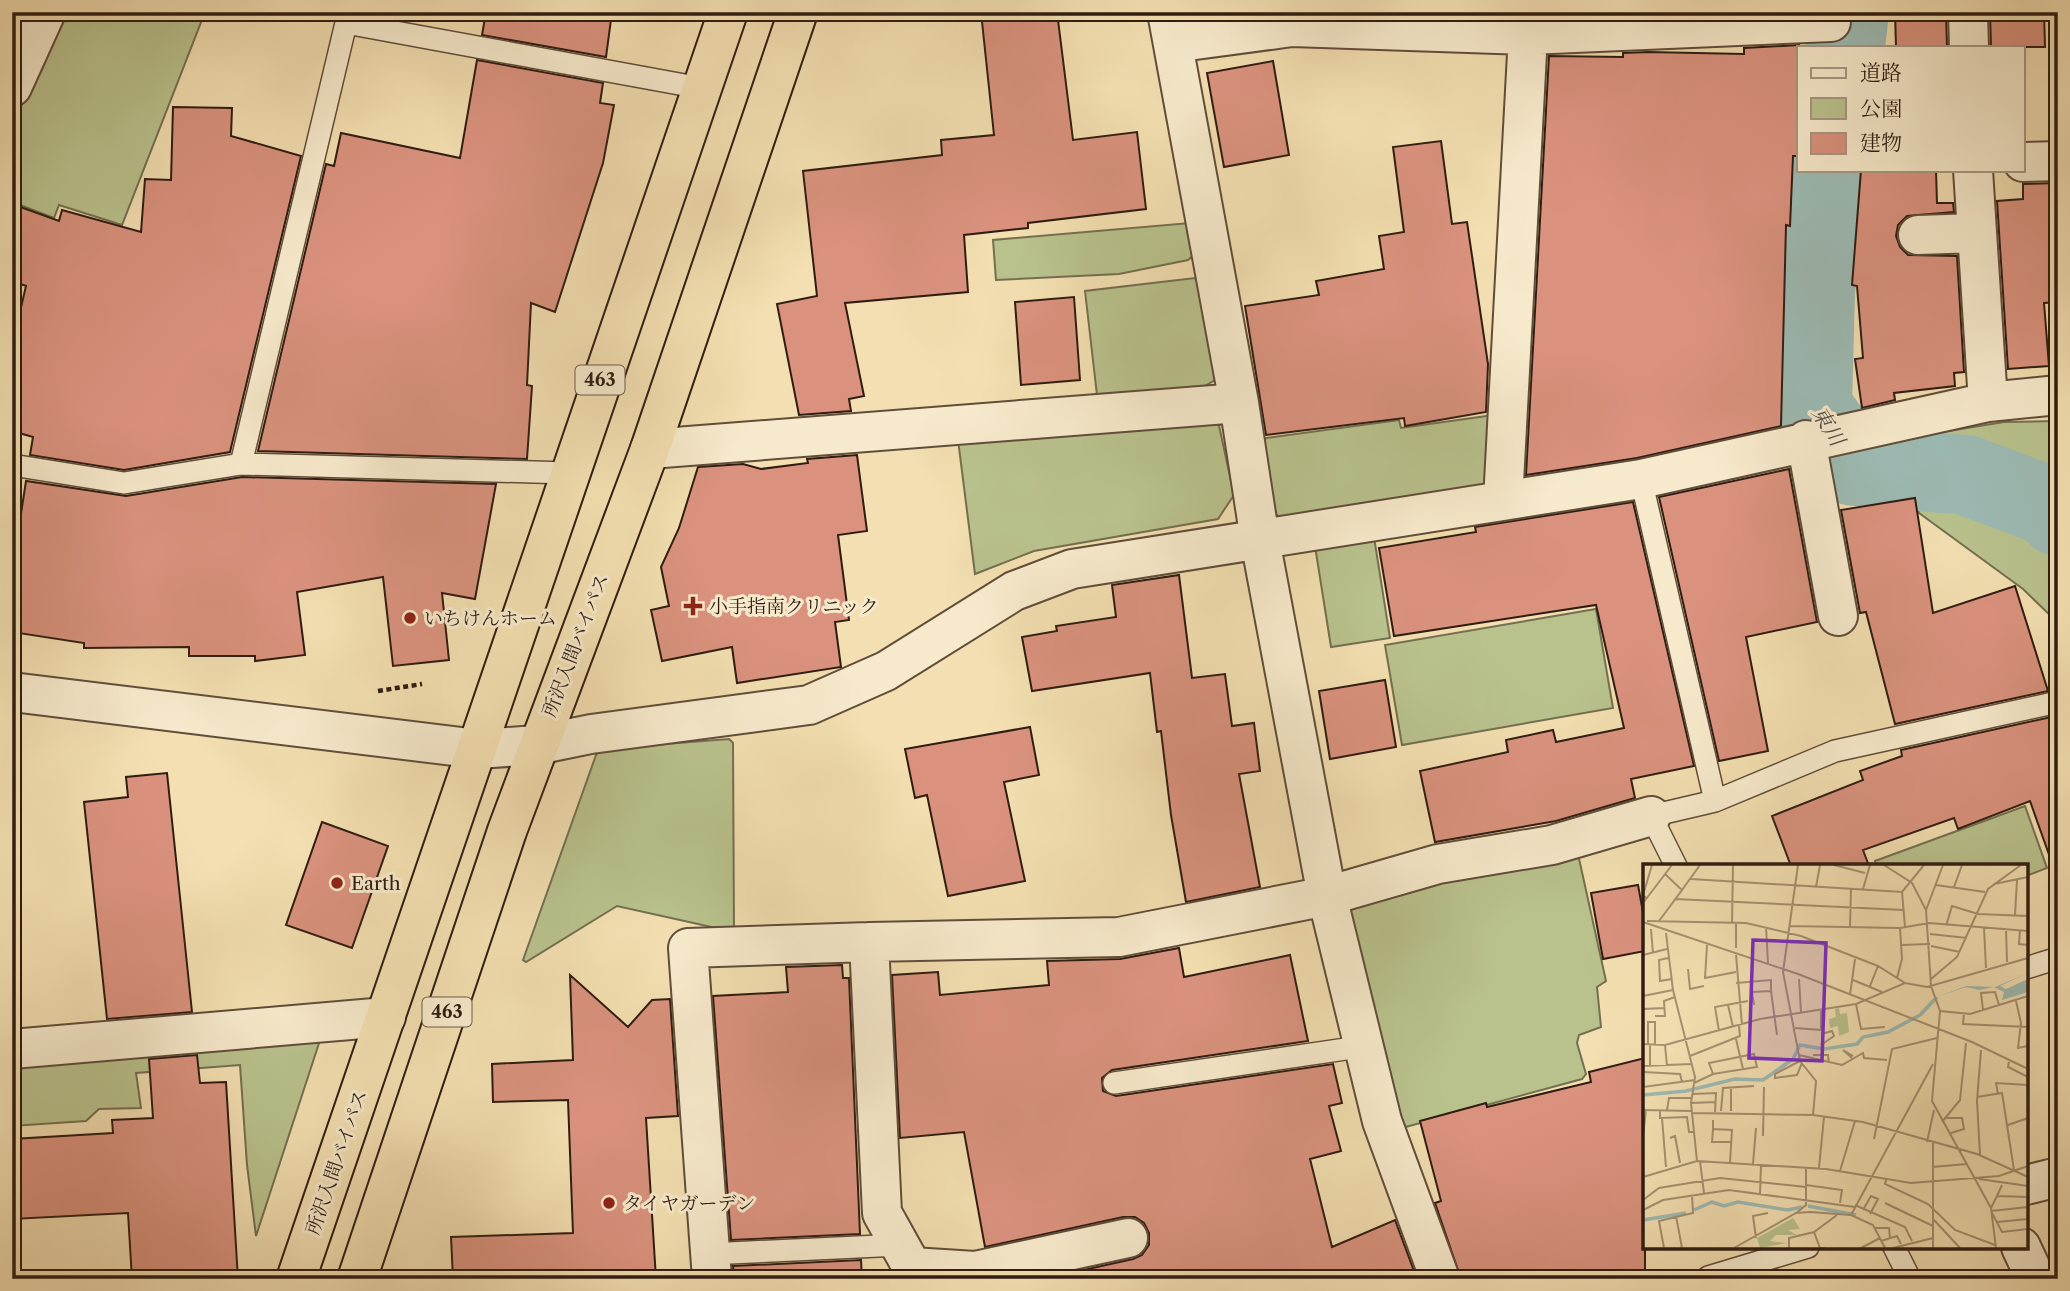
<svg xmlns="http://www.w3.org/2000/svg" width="2070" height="1291" viewBox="0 0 2070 1291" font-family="'Libre Caslon Text','Noto Serif JP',serif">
<rect width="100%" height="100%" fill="#f3dfb1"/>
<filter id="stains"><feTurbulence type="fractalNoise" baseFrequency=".00286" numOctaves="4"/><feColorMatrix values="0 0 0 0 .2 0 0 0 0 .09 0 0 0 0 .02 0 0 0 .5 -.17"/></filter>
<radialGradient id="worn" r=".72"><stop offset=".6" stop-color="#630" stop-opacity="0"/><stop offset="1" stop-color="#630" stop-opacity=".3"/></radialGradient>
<!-- green -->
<path fill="#b9c28d" stroke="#746f50" stroke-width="2" d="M62,12h143l-83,213 -63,-20 -5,13 -42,-16v-75z
M1190,223l5,31 -7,6 -69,14 -123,6 -3,-40z
M1195,278l6,7 14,95 -12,7 -106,8 -12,-104z
M1494,415l-3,61 -16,18 -192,27 -11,-11 -13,-61 7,-11 133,-18 2,8z
M1218,421l16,74 -16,24 -184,32 -59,23 -18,-142z
M2058,421v202l-35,-34 -104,-76 -8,-76 93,-15z
M1374,537l16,101 -59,9 -16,-101z
M1596,609l17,99 -211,37 -17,-100z
M729,739l4,4 1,189 -117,-26 -91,56 -3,-2 73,-205 5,-6z
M2025,806l22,62 -21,8v-10h-150l-1,-5z
M1578,854l28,127 -9,6 4,40 -22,8 -2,8 9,31 -4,5 -180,49 -59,-221 5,-10z
M322,1034l-66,202 -9,-71 -7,-100 -104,8 5,35 -42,1 -13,12 -74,5v-63z"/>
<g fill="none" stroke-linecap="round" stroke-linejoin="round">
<!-- river -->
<path stroke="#9dbbb4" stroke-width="80" d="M1845,47l4,-35
M1830,170l-15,120 -3,117 42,59 112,9 83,31 9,10"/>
</g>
<!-- building -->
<path fill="#da927e" stroke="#2f1c12" stroke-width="2" d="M486,12h126l-6,45 -124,-22z
M981,12h76l16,128 64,-8 9,77 -118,14v5l-64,7 4,57 -123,11 19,93 -15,3 2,12 -52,4 -22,-111 40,-8 -14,-125 139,-16 -1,-15 53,-5z
M1895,12h51l1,35h-51z
M1990,12h54l1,35h-54z
M1799,45v111h-6l-3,70 -4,-1 -5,201 -144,32 -111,17 23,-419 74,1v-4l25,-1 96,2v-6z
M477,60l126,23 -3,20 14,2 -11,58 -48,149 -24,-9 -4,82 5,1 -5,73 -269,-8 68,-287 8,2 7,-33 119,25z
M1273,61l16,94 -65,12 -17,-94z
M173,107l59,1 -1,28 70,20 -71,296 -106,18 -94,-15 3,-18 -21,-6v-85l14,-60 -14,-5v-77l47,17 3,-11 79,22 4,-53 26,1z
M1441,141l11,83 15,-2 21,142 -2,48 -81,14 -1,-8 -138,17 -21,-129 74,-11 -3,-14 68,-12 -5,-33 25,-4 -11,-85z
M1861,170h75l1,33h16l1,9 -47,4 -9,9 -2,11 4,11 8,8 49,1 7,116 -10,1 1,13 -61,7 1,7 -33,8 -7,-49 8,-1 -6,-72 -5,-1z
M2058,183v119l-14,1 5,63 -41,3 -11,-168 26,-2v-15z
M1074,297l6,83 -59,5 -6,-83z
M857,455l10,76 -29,4 11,85 -14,2 6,45 -104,16 -5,-36 -70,14 -11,-51 18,-4 -8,-39 18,-39 19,-61 45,-3 18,5 47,-6 -1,-4z
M1789,469l28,153 -71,15 22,114 -49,10 -60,-264z
M242,477l254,7 -21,115 -33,-6 7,67 -56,6 -10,-89 -86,15 8,63 -50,6v-5h-66v-9l-105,1v-5l-72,-11v-59l14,-92 100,15z
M1915,498l18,115 82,-27 33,105 -153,33 -29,-112 -6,1 -19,-103z
M1633,502l61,264 -63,13 4,19 -79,23 -121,21 -15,-71 88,-19 -2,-12 47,-10 3,12 68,-14 -28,-123 -202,31 -15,-88 97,-16 -1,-5z
M1179,575l13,103 33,-4 7,52 22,-3 6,48 -21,3 21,113 -74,15 -15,-87 -10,-84 -4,1 -7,-59 -118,18 -10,-54 35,-6 -1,-5 60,-9 -4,-32z
M1385,680l11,67 -66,12 -11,-68z
M2056,716l2,146 -6,1 -22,-62 -72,28 -4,-11 -91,32 6,16h-78l-19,-50 91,-36 -3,-9 42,-15 -1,-6z
M1030,727l9,48 -35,7 21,99 -77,15 -21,-101 -12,3 -10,-49z
M167,773l25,239 -85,7 -23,-217 44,-5 -2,-20z
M322,822l66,24 -36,102 -66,-23z
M1638,885l7,38v28l-42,8 -12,-66z
M1179,948l5,29 106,-22 18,86 -196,29 -10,8 1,13 13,5 217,-32 9,39 -13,3 12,45 -31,8 22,88 63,-27 22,59h-374l90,-20 9,-4 7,-10v-12l-5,-10 -9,-6h-12l-138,30 -21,-115 -64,6 -8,-163 46,-3 2,23 109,-10 -2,-24 73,-2z
M842,965l1,13h6l11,256 -129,6 -18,-244 75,-4 -2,-25z
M570,975l58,52 24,-27 18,-1 8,117 -32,2 10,161h-203l-2,-42 122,-4 -5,-133 -75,2 -1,-38 81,-4z
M197,1055l3,28 26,-1 12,197h-106l-4,-66 -116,6v-80l101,-6 -1,-13 41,-2 -4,-59z
M1645,1058v221h-184l-26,-76 6,-2 -21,-80 66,-18 1,4 104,-25 -2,-10z
M861,1260l1,19h-128l-1,-13z"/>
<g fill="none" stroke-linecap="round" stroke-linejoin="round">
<!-- service casing -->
<g stroke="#604d3a" stroke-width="24">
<path id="service" d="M241,464l105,-441 355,65
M12,465l112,18 117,-19 328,9
M1641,479l74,322
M1676,866l-25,-50 64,-15 120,-50 223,-49
M2026,968l32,-10
M1114,1083l252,-37
M1894,1247l16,32
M708,1254l192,-9
M1708,1277l100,-30"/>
</g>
<!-- minor casing -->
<g stroke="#604d3a" stroke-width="42">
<path id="minor" d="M1167,12l72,391 21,137 67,356 55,225 58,158
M1968,12l1,35
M1528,35l303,-13
M1173,43l119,-16 236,8 -25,466
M12,87l34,-75
M2023,162l35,-1
M1973,170l15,232
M1918,235l59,-2
M1806,440l32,176
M650,449l589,-46
M537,745l54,-11 218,-29 77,-34 128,-80 58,-22 569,-90 347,-77 70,-7
M12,1049l374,-32
M2026,1185l32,-8
M1128,1238l-153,33 -63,-4 -30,-54 -13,-271 250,-5 208,-41 111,-32 114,-19 99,-29
M2021,1247l15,32
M712,1279l-24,-331 181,-6"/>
</g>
<!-- tertiary casing -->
<g stroke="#604d3a" stroke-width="42">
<path id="tertiary" d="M12,692l466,57 59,-4"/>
</g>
<!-- trunk casing -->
<g stroke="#2f1c12" stroke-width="42">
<path id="trunk" d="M296,1279l432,-1267
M357,1279l150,-448 143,-382 148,-437"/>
</g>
<!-- path -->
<path stroke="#2f1c12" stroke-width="4.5" stroke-dasharray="5 3.5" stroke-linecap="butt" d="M378,691l44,-7"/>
<!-- service -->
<use href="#service" stroke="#f7eacc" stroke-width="21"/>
<!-- minor -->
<use href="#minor" stroke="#f7eacc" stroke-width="38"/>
<!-- tertiary -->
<use href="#tertiary" stroke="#f7eacc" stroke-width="38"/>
<!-- trunk -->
<use href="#trunk" stroke="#f3dfb1" stroke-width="38"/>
</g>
<!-- markers -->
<g fill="#8f2418" stroke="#f7eacc" stroke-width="2.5">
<path d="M689.5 595.5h7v7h7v7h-7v7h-7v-7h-7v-7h7z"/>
<circle cx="410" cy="618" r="7"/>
<circle cx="337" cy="883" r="7"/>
<circle cx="609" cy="1203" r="7"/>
</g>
<g text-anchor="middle" stroke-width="6" stroke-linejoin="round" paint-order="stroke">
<!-- shield labels -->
<g fill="#f7eacc" stroke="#6b5a4a" stroke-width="2">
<rect x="575.5" y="365.5" width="49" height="29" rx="5"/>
<rect x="422.5" y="997.5" width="49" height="29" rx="5"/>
</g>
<g font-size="18" font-weight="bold" fill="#2f1c12">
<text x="600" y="386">463</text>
<text x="447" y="1018">463</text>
</g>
<!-- poi labels -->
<g font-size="19" fill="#2f1c12" stroke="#f7eacc" text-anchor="start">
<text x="709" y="613">小手指南クリニック</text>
<text x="424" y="625">いちけんホーム</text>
<text x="351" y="890">Earth</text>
<text x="623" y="1210">タイヤガーデン</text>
</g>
<!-- street labels -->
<g font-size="19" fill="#2f1c12" stroke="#f7eacc">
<text transform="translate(575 645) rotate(-69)" y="7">所沢入間バイパス</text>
<text transform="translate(336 1162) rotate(-71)" y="7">所沢入間バイパス</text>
</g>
<!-- water labels -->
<g font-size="21" font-style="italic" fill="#504c43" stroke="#f7eacc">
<text transform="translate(1828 426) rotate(58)" y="7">東川</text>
</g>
</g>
<!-- overview -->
<g transform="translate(1643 864)">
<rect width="385" height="385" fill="#f3dfb1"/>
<path d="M196,144l1,6 7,-1 2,19 -10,4 -1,-10 -8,2 -1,-9 7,-2 -1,-8zM150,354l7,11 -12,1 9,5h-21l-6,6 17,2 -27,5 -3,-10z" fill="#b9c28d"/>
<path d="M385,109l-28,13 6,3 22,-10v13l-26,8 2,-8 -10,-5 -15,3 -13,-3 -29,10 29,-11 29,1z" fill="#9dbbb4"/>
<path fill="none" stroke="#9dbbb4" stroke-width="3.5" d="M0,231l43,-4 49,-12 28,1 30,-21 7,-14 24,4 33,-5 6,-7 25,-5 32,-17 17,-18M165,342l48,9M51,346l18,-8 12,4 14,-4 50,8 14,-3M0,356l43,-7"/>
<path fill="none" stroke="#a59171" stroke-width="2" d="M155,1l-15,107 17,89 16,20 -3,34M191,1l31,8M241,1l28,18 14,27 5,76 9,25 -8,90 59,107M48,15l211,13 22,-27M351,20l34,-7M293,21l49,7M173,23l4,-22M311,23l8,-22M220,25l7,-24M39,26l18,-25M259,28l3,35M4,35l-4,-4 9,-30M32,35l229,11M0,39l29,-38M283,46l17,-45M372,51l2,-35M4,57l99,2 55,13 77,30 27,17M16,57l23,-31 -17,-16M0,58l155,52 174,68 56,27M89,59l1,-58M146,62l111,2 29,-5 99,8M303,62l6,-20 26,8 50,2M123,63l2,36M207,63l1,-38M341,64l2,40M8,65l2,24M363,65l1,33M377,66l-1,14 9,1M385,67v-24M23,69l7,57 22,87 -4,26 6,58M287,70l37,4M64,81l-2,33 31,-6M258,81l29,-1M288,82l29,6M93,84v-24M0,91l24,-6M93,91l6,70M25,94l-9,2 1,21 12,-2M45,105l2,20 14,-3M254,114l5,-19 -2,-31M156,115l2,33M288,115l26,-22 31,-68 33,-24M210,116l29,12M93,119l35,-3v11M227,122l8,-20M207,131l5,-36M0,132l30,-6M373,137l5,22 -3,25 10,-2M213,140l5,25 24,-2M85,141l5,22M111,141l-2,-13 19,-1 6,44M0,145l21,-1M340,146l-2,-17 14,-1 4,13M297,147l30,3 58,-18M321,149l-1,11 65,3M12,152h10l-1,-15 11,-4M152,164l26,2v-20M76,167l-4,-24 33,-6M178,170l11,-3 2,5 -13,9M93,175l7,30M0,180l22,1 95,-26 96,-15 49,-21 22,4 101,-29M5,181v-23h7v23M22,181l2,21M156,191l43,10 21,-12 1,5 23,2M170,191h15l1,8M47,192l50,-20 -1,-10M209,194l-9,-8 10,6M157,197l-25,13v4l22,-3 5,-12M366,198l-1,5 20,10M0,202l48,-2M7,203v-22M0,208l37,2 2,8M51,219l19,-9 44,-7 -3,-13 -45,9 4,11M0,223l52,-7M88,225v22M49,230l24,-1 -1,19M355,230l-2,-11 32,2M334,233l25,-4 12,77M48,239l25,-1M0,246l49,1M17,246v8l27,-1 2,15h6M24,246l2,-12h22M78,247l2,-23 31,-2M49,249l121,2 50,7 114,32 51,23M19,254l4,49M301,254h18l2,11 -13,4M70,256v9l19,1 -2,32M299,258l18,-22 6,-57M365,261l20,-7M70,265l-1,13h19M120,272l1,-49M0,273l3,-27M27,274l5,-2 5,27M231,275l18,-90 45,-11M284,278l7,-32M337,291l-3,-54 4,-51M57,297l4,32M110,300l3,-36M289,303l35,-3M176,304l5,-51M197,307l15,-50M0,313l54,-16 129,8 85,14 88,-7 29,-10M336,315l49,7M243,316l-1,4 43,20 27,26 40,15M163,321l36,5 -2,13M359,321l-5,11 31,1M117,330l1,-29M0,336l16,-12 61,-10 86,9M242,339l48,23M212,341l50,22 7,14M0,346l20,-10 66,-10 126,17M220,346l8,-14 7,3 -8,15M348,347l11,21 26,-3M348,347l37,-4M152,350l11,-9v-37M208,351l82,-151M33,352l6,32M291,356l26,28M354,358l31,-3M232,364h14l1,10M171,368l6,16h5M113,374l-3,-22 15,-3M238,377l16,-5 4,8M21,384l-5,-27 34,-8 -1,-18M91,384l62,-35 14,-1 41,3 22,10 12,23M146,384v-10l25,-6 23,-17M218,384l19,-10M250,384l40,-10M290,384v-105M353,384l-5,-40 6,-12"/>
<path fill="#7b2cbf" fill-opacity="0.15" stroke="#7b2cbf" stroke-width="3.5" d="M110,76l73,3 -4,118 -73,-3z"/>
<rect width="385" height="385" fill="none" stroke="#2f1c12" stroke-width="3.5"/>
</g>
<!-- margin -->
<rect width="2070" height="1291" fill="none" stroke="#f3dfb1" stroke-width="42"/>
<rect x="14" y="14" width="2042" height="1263" fill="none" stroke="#2f1c12" stroke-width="3.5"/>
<rect x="21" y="21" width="2028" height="1249" fill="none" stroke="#2f1c12" stroke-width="2"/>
<!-- legend -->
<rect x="1797" y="46" width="228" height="126" fill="#f7eacc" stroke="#a79882" stroke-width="2"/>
<rect x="1811" y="68" width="35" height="10" fill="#f7eacc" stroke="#a79882" stroke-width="2"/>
<text x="1860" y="80" font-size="21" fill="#2f1c12">道路</text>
<rect x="1811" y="98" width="35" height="21" fill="#b9c28d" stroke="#a79882" stroke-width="2"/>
<text x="1860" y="116" font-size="21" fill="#2f1c12">公園</text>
<rect x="1811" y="133" width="35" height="21" fill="#da927e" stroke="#a79882" stroke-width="2"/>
<text x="1860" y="150" font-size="21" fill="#2f1c12">建物</text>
<rect width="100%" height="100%" filter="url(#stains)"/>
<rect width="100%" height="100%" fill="url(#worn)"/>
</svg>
